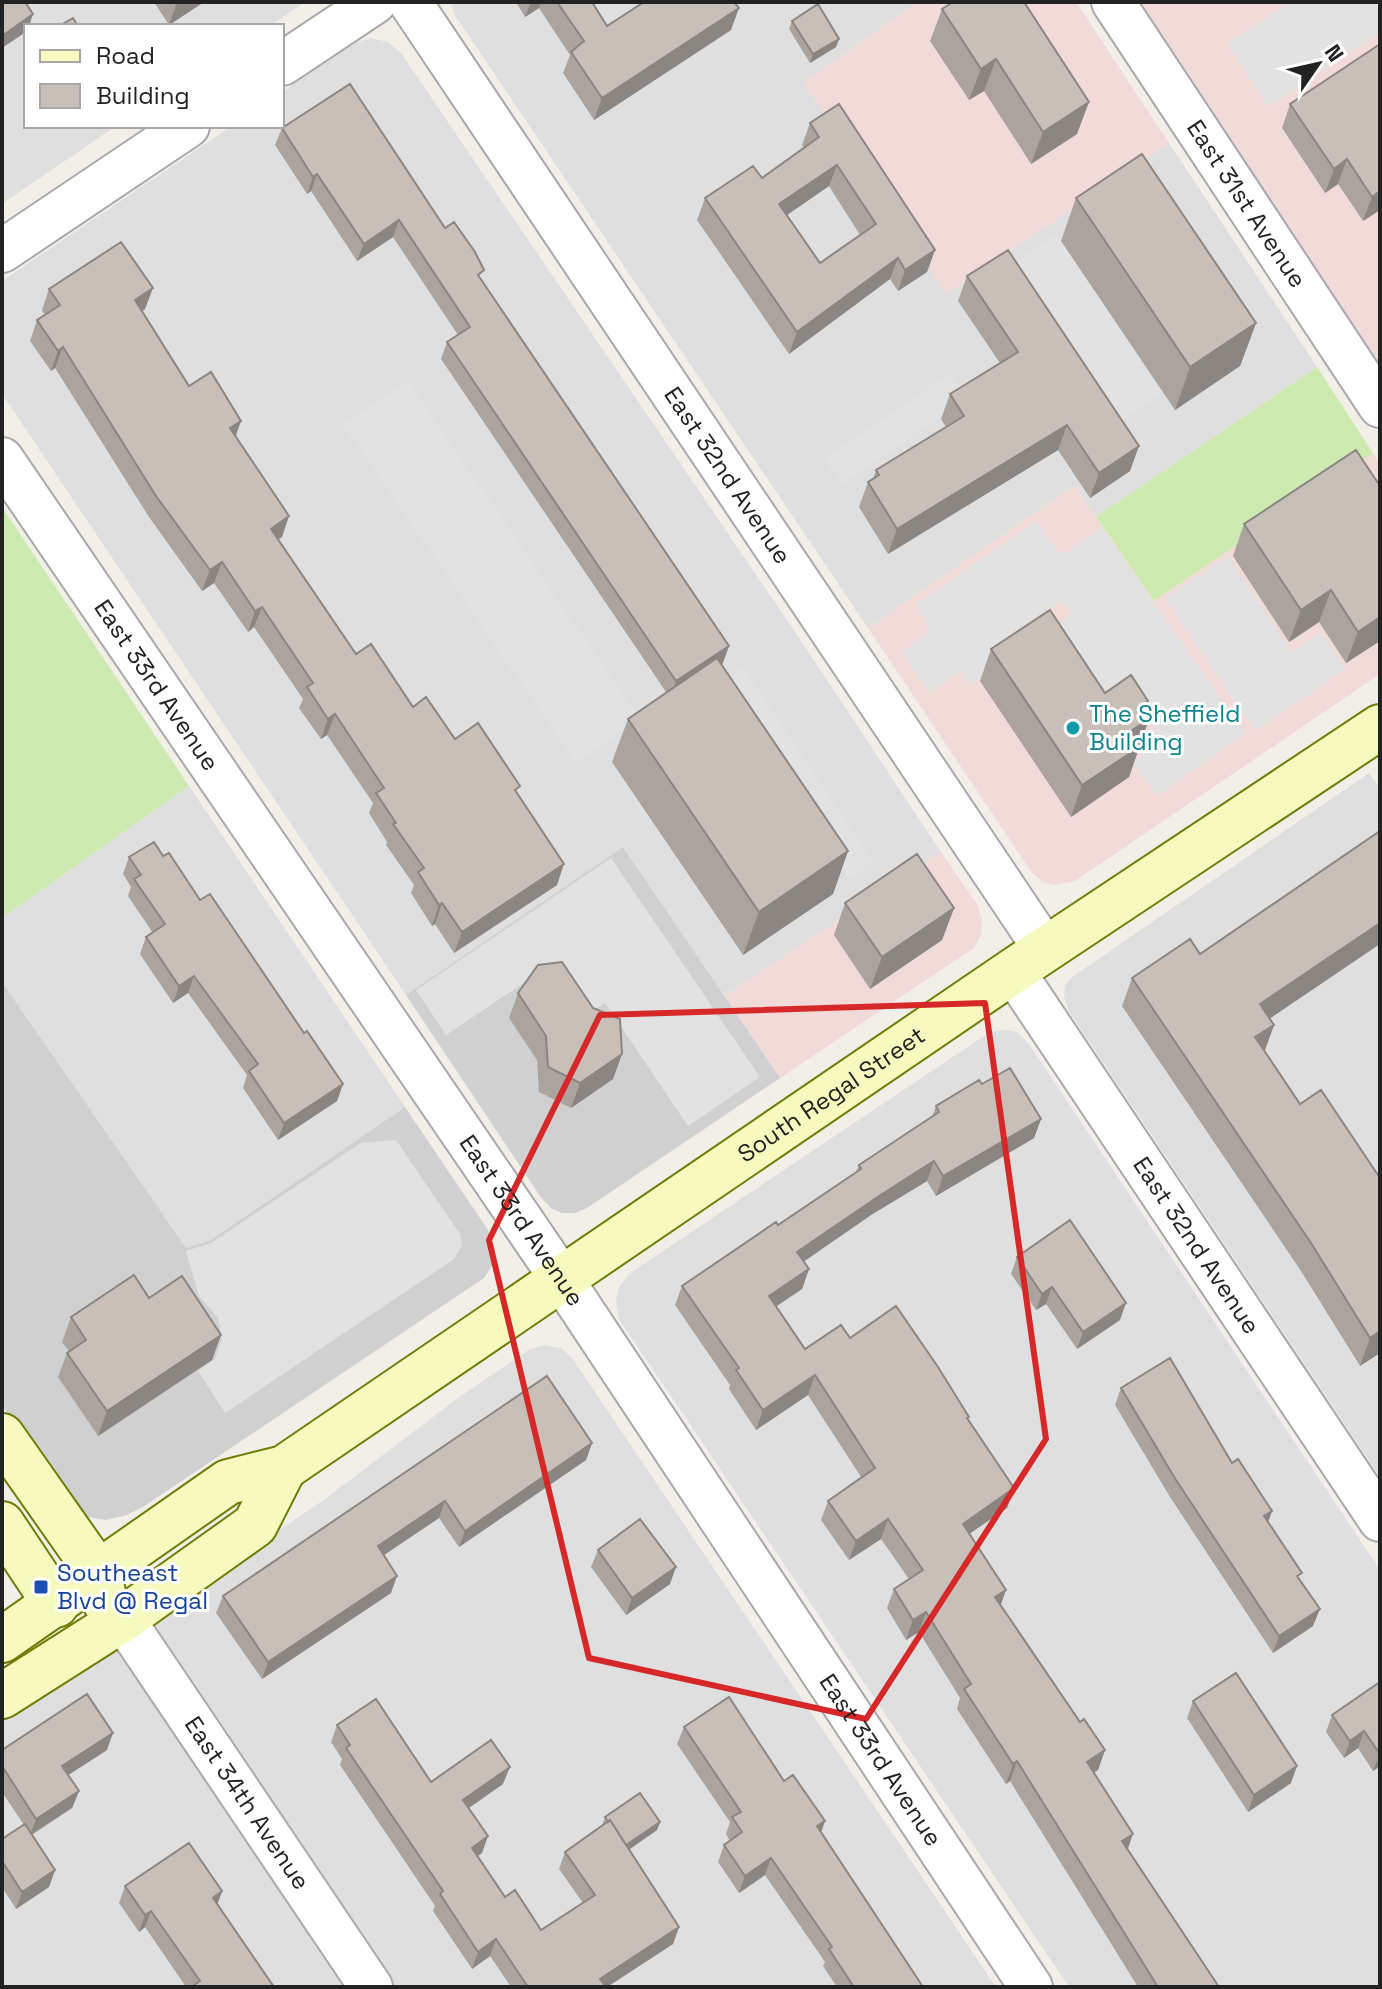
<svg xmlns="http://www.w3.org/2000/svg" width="1382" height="1989" viewBox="0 0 1382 1989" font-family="'Space Grotesk',sans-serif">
<rect width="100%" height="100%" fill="#f2efe9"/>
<!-- residential -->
<path fill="#e0dfdf" d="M2,2h303l-35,24h-244v100h90l-114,78z
M450,2h468l-115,81 143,211 223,-151 148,224 -221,150 -22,-31 -206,142 -412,-611z
M371,38l17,4 13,11 392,576 148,223 -217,144 -101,-149 -217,148 -404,-601v-113l230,-155h50v-34l75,-50z
M1369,773l11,16v688l-312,-467 -4,-14 1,-11 7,-8z
M189,786l216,321 -194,133 -25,9 -184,-267v-64z
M1004,1030l13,2 12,12 351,526v417h-311l-450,-668 -3,-18 3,-14 10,-13 361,-242z
M545,1345l16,3 11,10 424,629h-994v-266l323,-222 133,-101 72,-49z"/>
<!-- commercial -->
<path fill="#f2dad9" d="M918,2h158l93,141 -223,151 -143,-211z
M1138,2h242v364z
M1373,453l7,10v211l-305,207 -22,4 -10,-3 -11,-9 -164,-245 206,-142 80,115z
M941,852l37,54 4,14 -1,15 -7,13 -194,130 -56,-82z"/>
<!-- religious -->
<path fill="#d0d0d0" d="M623,847l157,231 -193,130 -12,5h-13l-11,-5 -11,-12 -134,-201z
M2,982l184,266 25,-8 194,-133 83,123 7,20 -2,14 -9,14 -338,227 -19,10 -21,5 -23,-4 -18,-17 -63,-94z"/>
<!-- grass -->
<path fill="#cdebb0" d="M1317,367l56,86 -219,148 -58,-84z
M2,507l187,279 -187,132z"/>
<!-- parking -->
<path fill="#e2e2e2" d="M1289,2h91v30l-112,75 -41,-63z
M1056,235l107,158 -56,38 -107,-158z
M950,373l18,25 -126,86 -18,-25z
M408,381l232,338 -64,44 -233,-338z
M1036,521l22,32 5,1 39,-26 143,206 -89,62 -23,-35 15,-9 -7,-11 13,-8 1,-4 -22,-33 -32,17 -55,-81 24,-16 -2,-10 -5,-4 -3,-1 -63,43 10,16 -37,25 -7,-11 -5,-1 -29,20 -28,-41 27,-20 1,-6 -14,-21z
M1227,556l65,96 28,-19 25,36 -90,62 -90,-133z
M743,668l131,193 -26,18 -131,-193z
M611,858l149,219 -72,49 -83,-123 -26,17 -36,-50 -97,65 -30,-45z
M396,1140l64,94 2,12 -9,14 -228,153 -27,-42 17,-12 7,-20 -4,-21 -19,-22 -13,-45 25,-8 150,-100z"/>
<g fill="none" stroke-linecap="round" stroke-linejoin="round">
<!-- street casing -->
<g stroke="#a9a9a9" stroke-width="46">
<g id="street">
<path id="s1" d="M410,2l635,947"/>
<path id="s2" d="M1113,2l267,404"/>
<path d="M282,64l93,-62"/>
<path d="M2,251l186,-125"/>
<path id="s3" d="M2,459l559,819 470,709"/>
<path id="s4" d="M1013,971l367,549"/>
<path id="s5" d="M123,1619l248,368"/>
</g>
</g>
<!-- secondary casing -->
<g stroke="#707d05" stroke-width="48">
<g id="secondary">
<path d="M2,1436l97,138 6,28"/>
<path d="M2,1524l54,81"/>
<path id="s6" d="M2,1640l226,-158 56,-14 729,-497 367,-244"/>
<path d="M2,1696l121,-77 132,-94 29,-57"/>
</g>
</g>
<!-- street -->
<use href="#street" stroke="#fff" stroke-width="42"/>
<!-- secondary -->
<use href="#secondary" stroke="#f7fabf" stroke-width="44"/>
</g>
<!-- wall -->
<path fill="#aba49e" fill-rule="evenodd" d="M154,2h50l-35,23z
M516,2h76l15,24 124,4 -137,90 -31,-47 7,-18 -31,-47 -14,9z
M942,9l135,125 -46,30 -47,-73 -15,9 -39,-59z
M792,21l47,18 -3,8 -26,16 -21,-34z
M1380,44v166l-17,11 -25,-37 -13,9 -43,-65 8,-24z
M810,123l125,127 -8,22 -29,19 -8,-12 -101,75 -92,-134 8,-22 57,-20 42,-30 -2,-3zM829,186l31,49 -40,28 -33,-48z
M282,128l163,100 36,51 242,384 -2,1 127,187 -15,43 -90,61 -131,-193 16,-43 38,-27 -225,-333 6,-17 11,-7 -65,-98 -36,24 -46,-70 -4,3 -32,-49z
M1076,198l180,125 -16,43 -65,44 -114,-169z
M967,276l163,195 -40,27 -32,-48 -170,104 -29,-47 9,-25 5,-3 3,-9 70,-43 -5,-8 9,-25 50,-31 -42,-62z
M49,289l96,20 -3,2 47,75 47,50 46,101 -4,2 78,115 57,53 42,32 63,55 39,91 -103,68 -19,-29 -3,2 -21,-33 3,-8 -28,-40 1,-3 -18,-29 4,-10 -46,-68 -6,4 -22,-31 4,-9 -49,-72 -6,5 -34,-49 -12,8 -53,-74 -94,-149 -4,3 -21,-30 7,-21 8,-5 -3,-5z
M1380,486v155l-34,22 -27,-41 -30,20 -56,-86 11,-32z
M991,649l114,44 43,8 -4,11 5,7 -20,58 -58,40 -91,-136z
M163,856l37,44 143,184 -6,17 -59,39 -35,-52 4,-13 -59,-82 -15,10 -33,-49 6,-17 7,-4 -25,-37 3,-9 -8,-13 6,-17z
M845,903l109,5 -12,32 -72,49 -36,-54z
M1200,954l70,65 4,6 -10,26 36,53 80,74v175l-20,13 -59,-95 -179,-265 10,-28z
M518,993l104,61 -9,25 -42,29 -32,-16 -2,-32 -28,-42z
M982,1084l59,35 -7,19 -98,58 -9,-15 -56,34 -68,47 6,7 -7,20 -26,17 29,43 45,-11 119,79 -1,3 46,68 -7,20 -38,26 31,70 80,118 25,28 -7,20 -5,2 35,77 91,138h-81l-128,-206 -4,3 -49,-75 3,-11 -41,-66 -13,8 -19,-32 7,-19 15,-10 -28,-40 -32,21 -28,-40 7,-19 33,-24 -53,-82 -52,35 -27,-41 1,-4 -55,-80 7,-19 96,-61 78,-53 3,-7 73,-48 4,-11z
M1017,1257l103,63 -43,29 -31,-45 -10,6 -25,-36z
M149,1298l72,37 -9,25 -114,76 -40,-59 9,-24 2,-2 -7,-9 9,-25z
M547,1376l45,67 -6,17 -127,87 -20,-29 -55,37 7,38 -129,86 -46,-66 7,-17z
M1121,1388l111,75 40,48 -4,11 32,58 13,46 -40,27 -103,-156 -55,-92z
M598,1550l72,34 -44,31 -35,-48z
M1380,1682v84l-7,5 -15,-23 -14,10 -18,-26 6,-17z
M1193,1701l98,82 -43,29 -61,-94z
M337,1725l94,57 72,2 -34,24 13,45 -5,3 28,41 36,33 42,-27 -24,-34 6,-17 37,-26 3,-9 55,5 -3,8 -28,20 50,77 -6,17 -66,43h-96l-21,-31 -18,13 -39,-58 2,-5 -95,-141 2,-6 -11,-17z
M684,1727l100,54 41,40 -4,11 102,155h-86l-14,-21 2,-4 -60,-87 -26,18 -21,-31 6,-17 6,-4 -4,-7 4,-12 -53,-78z
M2,1750h105l-39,25 11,16 -7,17 -40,27 23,35 -6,17 -33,22 -14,-22v-48l22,-14 -22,-33z
M125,1886l97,5 -5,14 57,82h-88l-41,-60 -6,5 -20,-29z"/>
<!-- shaded-wall -->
<path fill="#8b8681" d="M177,2h27l-35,23z
M531,2h10l-2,6 -14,9z
M739,8l-8,22 -137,90 8,-22z
M33,14l-4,12h-3v6l-24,16v-12z
M839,39l-3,8 -26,16 3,-9z
M996,59l-12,32 -15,9 12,-31z
M1089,102l-12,32 -46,30 12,-32z
M1347,159l-9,25 -13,9 9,-24z
M837,165l-8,21 -58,40 8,-22z
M317,174l-6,17 -4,3 6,-17z
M1380,191v19l-17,11 9,-24z
M399,220l-6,17 -36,24 7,-17z
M935,250l-8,22 -29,19 7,-21z
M898,258l-8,21 -101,75 8,-22z
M153,288l-8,21 -17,11 7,-20z
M1256,323l-16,43 -65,44 15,-43z
M63,347l-8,21 -4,3 7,-20z
M241,421l-7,20 -4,-13z
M1067,425l-9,25 -170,104 9,-25z
M1139,446l-9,25 -40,27 9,-25z
M289,516l-7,21 -19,12 8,-20z
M222,562l-8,21 -12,8 8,-21z
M1331,590l-12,32 -30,20 12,-32z
M262,607l-8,20 -6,5 7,-21z
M1380,617v24l-34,22 12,-31z
M729,646l-6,17 -53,35 6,-17z
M1148,701l-9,24 10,-6 -20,58 -58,40 11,-32 58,-79z
M335,714l-8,21 -6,4 7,-20z
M848,851l-15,43 -90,61 16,-43z
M564,864l-7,21 -103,68 8,-21z
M442,903l-7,21 -3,2 7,-21z
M954,908l-12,32 -72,49 12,-32z
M1380,923v21l-130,88 10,-28z
M194,976l-6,17 -15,10 6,-17z
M1274,1025l-10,28 -9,-16z
M622,1054l-9,25 -42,29 9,-25z
M343,1084l-6,17 -59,39 6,-17z
M1041,1119l-7,19 -98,58 7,-20z
M934,1161l-7,20 -56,34 -81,56 7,-19 82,-56z
M809,1269l-7,20 -40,27 7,-20z
M1052,1287l-6,17 -10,6 6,-16z
M1126,1303l-6,17 -43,29 6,-17z
M1380,1331v22l-20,13 10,-28z
M221,1335l-9,25 -114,76 9,-25z
M815,1375l-7,20 -52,35 7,-20z
M592,1443l-6,17 -127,87 6,-16z
M1014,1488l-7,20 -51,35 7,-19z
M445,1501l-6,17 -67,45 6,-17z
M1272,1511l-6,17 -2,-12z
M888,1519l-7,20 -32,21 7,-19z
M676,1567l-6,17 -44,31 6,-17z
M397,1576l-6,17 -129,86 6,-17z
M1006,1590l-7,20 -4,-13z
M1320,1609l-7,17 -40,27 6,-17z
M926,1612l-7,20 -13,8 7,-20z
M1364,1731l-6,17 -14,10 6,-17z
M113,1733l-6,17 -51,33 6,-17z
M1105,1750l-7,20 -18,12 7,-20z
M1380,1753v13l-7,5z
M1017,1761l-7,20 -4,3 7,-20z
M1297,1766l-6,17 -43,29 6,-17z
M510,1767l-7,17 -46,32 6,-16z
M79,1791l-7,17 -42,27 6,-16z
M825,1821l-6,17 -2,-12z
M660,1822l-3,8 -35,24 3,-8z
M1133,1834l-7,20 -4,-13z
M488,1836l-6,17 -17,12 7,-17z
M771,1858l-6,17 -26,18 6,-17z
M55,1870l-6,17 -33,22 6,-17z
M222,1891l-6,17 -3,-10z
M151,1911l-6,16 -6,5 6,-17z
M679,1927l-6,17 -66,43h-10l3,-8z
M496,1939l-6,17 -18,13 6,-17z"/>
<!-- building -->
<path fill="#c7bfb8" stroke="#8b8681" stroke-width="2" fill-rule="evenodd" d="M2,2h23l8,12 -31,22z
M557,2h35l15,24 37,-24h90l5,6 -137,90 -31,-46 13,-11z
M953,2h71l65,100 -46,30 -47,-73 -15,10 -39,-60z
M818,4l21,35 -26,15 -21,-33z
M73,18l5,8h-19z
M1380,44v147l-8,6 -25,-38 -13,10 -44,-65z
M350,84l95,144 9,-6 21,30 9,18 -6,5 251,371 -53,35 -229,-339 23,-15 -71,-107 -35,24 -47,-70 -4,3 -31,-49z
M839,104l96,146 -30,20 -7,-12 -101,74 -92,-134 48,-32 9,12 57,-41 -9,-14zM837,165l39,59 -56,39 -41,-59z
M1142,154l114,169 -66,44 -114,-169z
M121,242l32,46 -18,12 54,86 22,-14 30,49 -11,7 59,88 -18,13 85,125 15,-10 42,63 13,-10 29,42 23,-16 42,63 -5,4 49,74 -102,68 -20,-29 -3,2 -21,-33 6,-4 -31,-44 3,-1 -20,-30 8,-5 -49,-74 -7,5 -21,-32 6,-4 -51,-76 -7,4 -33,-49 -12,8 -54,-74 -93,-149 -5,4 -21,-31 23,-15 -11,-16z
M1008,250l131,196 -40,27 -32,-48 -170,104 -29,-47 11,-7 -3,-5 88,-54 -14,-22 68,-42 -51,-76z
M1356,450l24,36v131l-22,15 -27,-42 -30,20 -57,-86z
M1050,610l55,83 26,-18 17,26 -8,5 9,13 -18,12 10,15 -59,39 -91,-136z
M717,658l131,193 -89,61 -131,-193z
M1380,831v92l-120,81 14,21 -19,12 45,67 21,-14 59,88v153l-10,7 -59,-95 -179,-265 58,-39 10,15z
M154,842l9,14 6,-3 31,47 10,-6 94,139 3,-2 36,53 -59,39 -35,-52 9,-7 -64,-88 -15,10 -33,-49 19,-13 -31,-45 7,-4 -12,-18z
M917,854l37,54 -72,49 -37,-54z
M562,962l31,46 27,11 2,35 -42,29 -32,-16 -2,-31 -28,-43 20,-28z
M1010,1068l31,51 -98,57 -9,-15 -55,35 -82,56 12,17 -40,27 36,53 36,-24 9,13 46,-32 42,61 31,50 -2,1 47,70 -51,36 43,66 -11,7 85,125 4,-3 21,31 -18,12 46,72 -11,7 97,146h-61l-141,-226 -4,3 -49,-75 7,-5 -45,-72 -13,8 -19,-31 29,-19 -35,-51 -32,22 -28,-40 47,-33 -60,-93 -52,35 -27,-40 3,-2 -57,-82 94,-64 2,3 83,-56 -2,-4 80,-53 -3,-6 43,-26 3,4z
M1070,1220l56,83 -43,29 -31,-45 -10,7 -25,-37z
M134,1275l15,23 33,-22 39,59 -114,76 -40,-58 19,-13 -15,-23z
M1170,1358l62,105 6,-4 34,52 -8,5 38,57 -5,3 23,33 -41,27 -103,-156 -55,-92z
M547,1376l45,67 -127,88 -20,-30 -67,45 19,30 -129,86 -45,-66z
M640,1519l36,48 -44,31 -34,-48z
M1236,1673l61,93 -43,29 -61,-94z
M1380,1682v72l-16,-23 -14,10 -18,-26z
M87,1694l26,39 -51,33 17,25 -43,28 -34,-53v-16z
M729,1697l55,84 9,-6 32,46 -8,5 106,161h-69l-25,-38 3,-2 -61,-89 -26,18 -21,-31 18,-13 -10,-15 9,-5 -57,-85z
M376,1699l55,83 60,-42 19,27 -47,33 25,36 -16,12 33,49 10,-7 26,40 54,-35 -30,-43 45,-32 69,107 -79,52 6,8h-78l-32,-48 -18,13 -38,-58 3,-3 -97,-143 4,-3 -13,-20z
M640,1793l20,29 -34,23 -16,-25 -2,2 -3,-5z
M25,1824l30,46 -33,22 -20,-31v-22z
M189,1843l33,48 -9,7 61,89h-83l9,-6 -49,-70 -6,4 -20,-29z"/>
<!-- marked area -->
<path fill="none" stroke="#d62828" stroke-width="6" stroke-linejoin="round" d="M985,1003l61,436 -180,280 -277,-61 -100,-418 111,-225z"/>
<!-- markers -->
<circle fill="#0f9aa8" stroke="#fff" stroke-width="3" cx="1073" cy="728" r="8"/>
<rect fill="#1a4fb4" stroke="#fff" stroke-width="3" x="33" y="1579" width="16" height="16" rx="4"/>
<g text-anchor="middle" stroke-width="6" stroke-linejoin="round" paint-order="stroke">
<!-- street labels -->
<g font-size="24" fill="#222" stroke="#fff">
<text dy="8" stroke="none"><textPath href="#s2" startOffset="242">East 31st Avenue</textPath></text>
<text dy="8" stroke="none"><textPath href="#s1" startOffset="570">East 32nd Avenue</textPath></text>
<text dy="8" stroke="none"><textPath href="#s3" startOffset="274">East 33rd Avenue</textPath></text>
<text dy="8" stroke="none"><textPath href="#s6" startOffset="996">South Regal Street</textPath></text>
<text dy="8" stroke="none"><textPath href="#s3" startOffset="922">East 33rd Avenue</textPath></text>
<text dy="8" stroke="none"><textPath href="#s4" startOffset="330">East 32nd Avenue</textPath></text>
<text dy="8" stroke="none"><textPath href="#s3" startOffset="1570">East 33rd Avenue</textPath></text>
<text dy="8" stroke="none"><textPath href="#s5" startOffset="222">East 34th Avenue</textPath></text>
</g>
<!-- culture labels -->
<g font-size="24" fill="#0d838f" stroke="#fff" text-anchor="start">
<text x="1089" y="722">The Sheffield<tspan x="1089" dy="28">Building</tspan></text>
</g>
<!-- transit labels -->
<g font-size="24" fill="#164399" stroke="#fff" text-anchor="start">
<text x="57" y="1581">Southeast<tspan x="57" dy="28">Blvd @ Regal</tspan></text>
</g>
</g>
<!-- border -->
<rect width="1382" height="1989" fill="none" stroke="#222222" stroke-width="8"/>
<!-- legend -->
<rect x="24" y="24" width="260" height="104" fill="#ffffff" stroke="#a7a7a7" stroke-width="2"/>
<rect x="40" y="50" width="40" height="12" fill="#f7fabf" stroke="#a7a7a7" stroke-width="2"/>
<text x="96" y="64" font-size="24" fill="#222222">Road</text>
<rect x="40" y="84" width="40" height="24" fill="#c7bfb8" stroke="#a7a7a7" stroke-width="2"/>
<text x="96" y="104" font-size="24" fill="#222222">Building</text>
<!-- north arrow -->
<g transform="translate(1318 64) rotate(56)" stroke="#ffffff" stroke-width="6" paint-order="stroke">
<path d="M0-6L14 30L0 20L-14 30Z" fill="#222222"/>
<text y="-12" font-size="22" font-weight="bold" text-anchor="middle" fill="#222222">N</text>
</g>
</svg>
